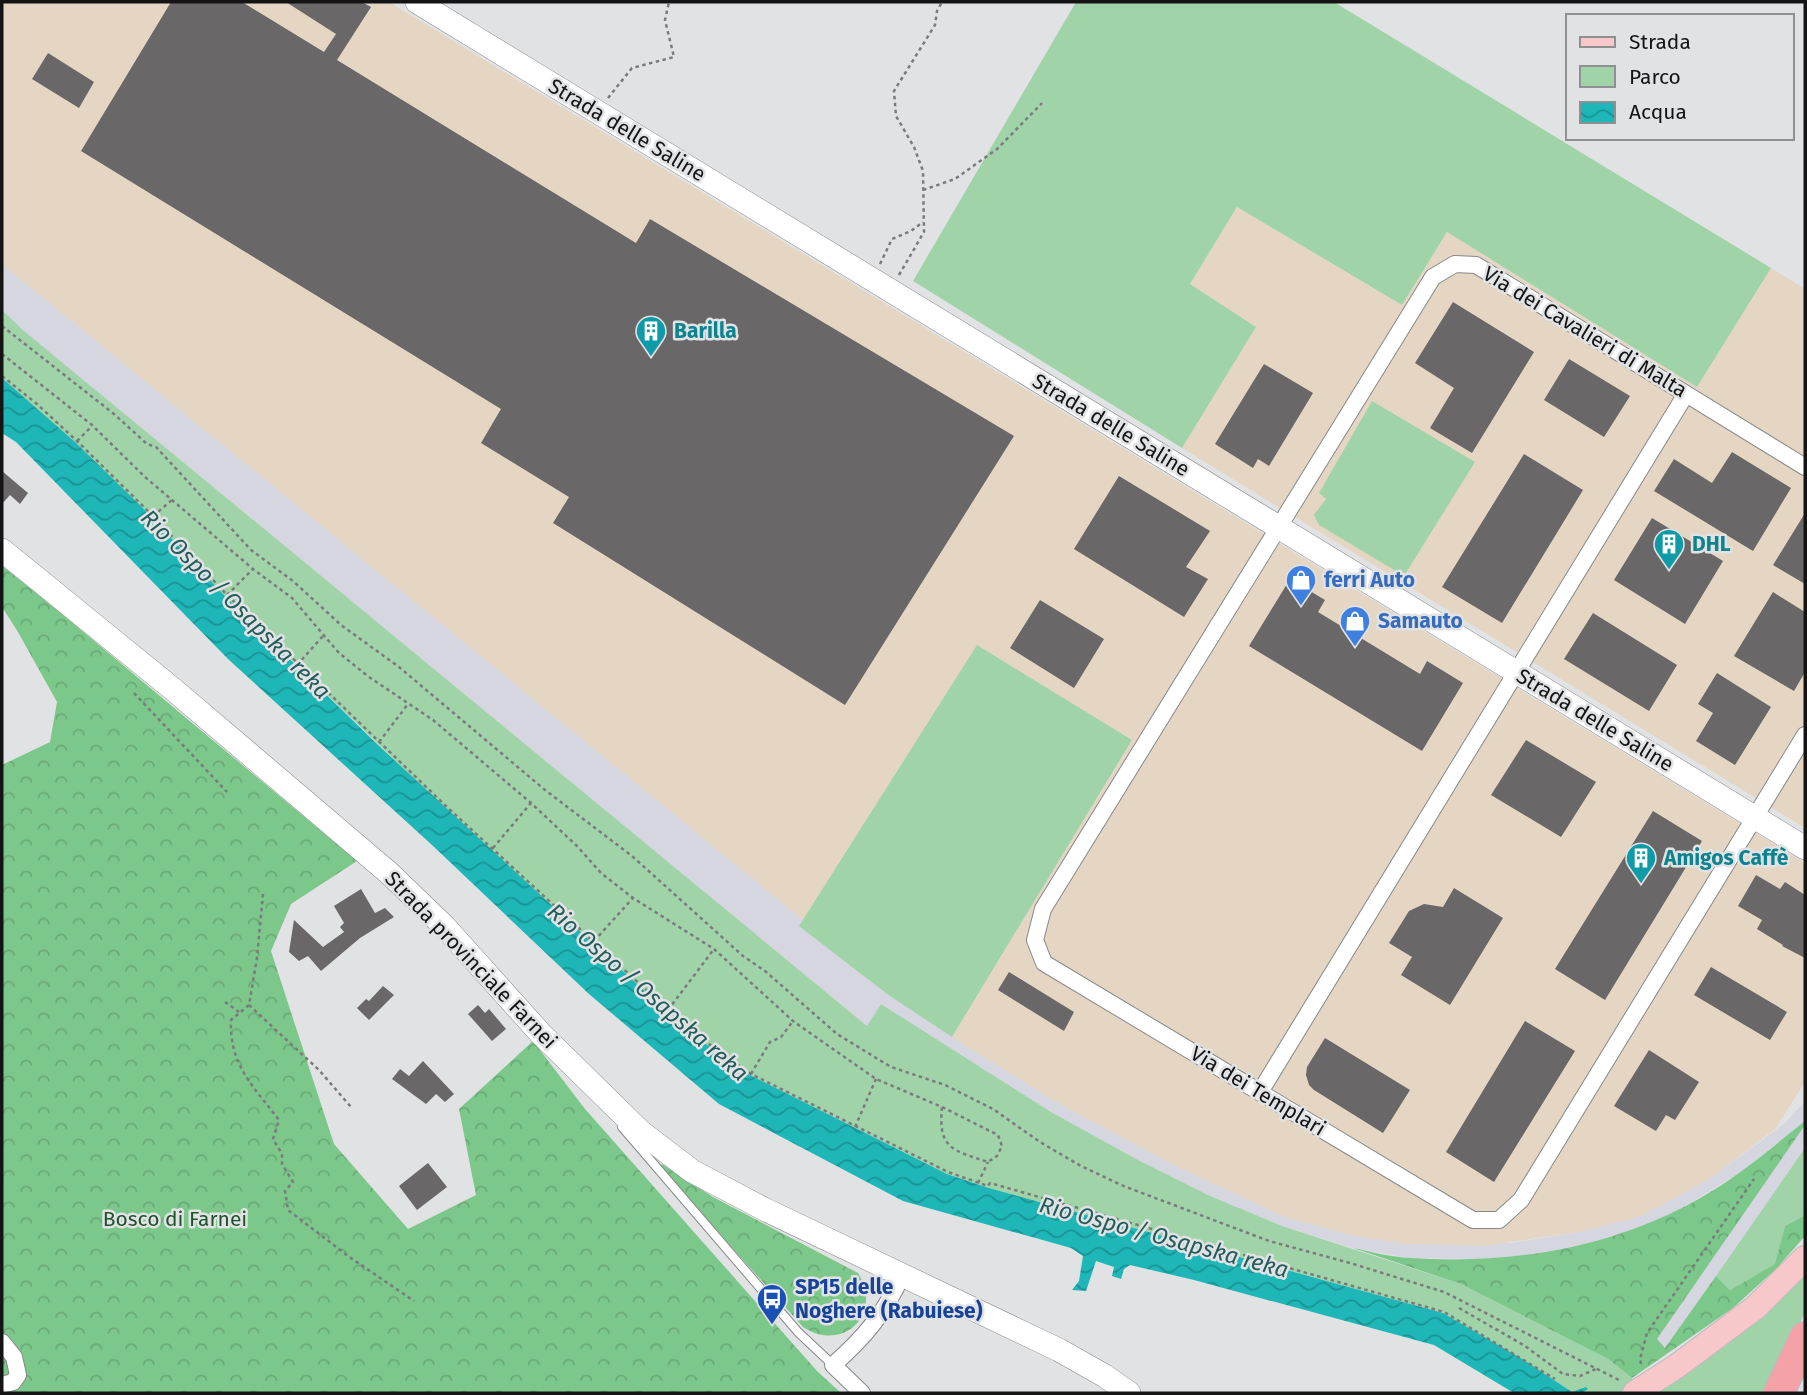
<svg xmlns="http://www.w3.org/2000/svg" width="1807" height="1395" viewBox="0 0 1807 1395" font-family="'Fira Sans',sans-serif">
<defs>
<pattern id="forest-crowns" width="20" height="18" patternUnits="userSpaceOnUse" patternTransform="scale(1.75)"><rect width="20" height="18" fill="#7cc78a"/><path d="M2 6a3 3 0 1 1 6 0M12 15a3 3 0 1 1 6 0" fill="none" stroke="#6aaa76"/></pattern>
<pattern id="water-waves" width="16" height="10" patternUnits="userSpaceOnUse" patternTransform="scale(1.75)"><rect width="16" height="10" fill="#1eb6b7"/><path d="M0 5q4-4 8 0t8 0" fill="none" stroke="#199394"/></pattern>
</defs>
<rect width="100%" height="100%" fill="#e1e2e4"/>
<!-- built -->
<path fill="#d5d6e0" d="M2,264l801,656 -3,5 87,69 169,108 120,64 109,51 69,19 55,8 102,-1 68,-11 59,-15 74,-40 73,-54 20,-22v20l-65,52 -62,37 -36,17 -57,18 -47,9 -52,5 -78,-1 -55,-10 -71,-22 -72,-30 -72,-36 -87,-48 -170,-108 -13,23 -844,-696 -22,-21z
M1805,1125v23l-140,201 -9,-10z"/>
<!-- industrial -->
<path fill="#e4d6c3" d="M2,2h387l1416,861v219l-30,47 -63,48 -37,21 -37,19 -59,15 -95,14 -75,-2 -55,-8 -69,-19 -109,-51 -120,-64 -104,-65 180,-297 -155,-94 -174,274 -801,-656z
M1237,207l165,98 45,-73 250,155 74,-119 34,21v539l-623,-380 74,-121 -66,-43z"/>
<!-- green -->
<path fill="#a1d3a9" d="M1076,2h258l437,266 -74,119 -250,-155 -45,73 -165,-98 -47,77 66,43 -74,121 -269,-167z
M2,310l22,21 843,695 14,-22 170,108 87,48 72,36 72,30 179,58 147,75 24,19 -1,15h-49l6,-4 -16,3 -48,-32 -81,-47 -454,-125 -42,-14 -197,-99 -60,-42 -245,-224 -222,-215 -73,-79 -148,-137z
M1372,401l103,61 -71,114 -85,-51 -5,-10 12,-16 -7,-6z
M977,645l155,95 -180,297 -65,-43 -88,-68z
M1805,1148v67l-20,11 -9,38 -46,26 -14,-14z
M1805,1272v41l-40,80h-112z"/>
<!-- forest -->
<path fill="url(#forest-crowns)" d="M2,566l42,33 313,262 -66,43 -20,47 63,193 74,85 68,-34 -17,-86 74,-68 52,68 232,262 24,22h-839v-628l48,-23 7,-40 -39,-70 -16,-25z
M1805,1121v4l-148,214 8,9 51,-72 14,14 45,-26 10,-38 20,-11v21l-28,32 -44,40 -101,70 -24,-19 -147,-75 -108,-36c19,4 38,9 57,10 105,7 211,-11 302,-67 33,-20 63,-46 93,-70z
M662,1164l51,33 145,76c26,42 -16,80 -55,54l-143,-160z"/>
<!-- water -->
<path fill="url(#water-waves)" d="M2,378l73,64 75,73 73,79 155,151 312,288 60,42 197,99 42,14 454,125 81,47 48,32 14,-5 2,2 -6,4h-68l-80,-48 -240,-65 -64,-15 -6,4 -3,10 -9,-3 2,-9 -18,-6 -10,30 -14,-1 7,-9 4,-25 -12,-8 -168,-47 -184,-97 -130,-110 -157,-149 -204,-186 -212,-217 -14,-9z"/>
<!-- building -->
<path fill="#6a6768" d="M171,2h71l82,50 12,-18 -50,-32h76l9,5 -34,53 299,183 14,-24 364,217 -169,269 -292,-182 16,-26 -88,-54 20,-34 -420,-258z
M48,53l46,29 -15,26 -47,-29z
M1453,302l81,50 -62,101 -42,-25 24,-40 -39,-25z
M1569,359l61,37 -26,41 -60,-37z
M1264,364l49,29 -44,73 -11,-7 -5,9 -38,-24z
M1732,452l59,36 -38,63 -99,-60 20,-32 38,24z
M1524,454l59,36 -81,133 -60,-36z
M2,471l26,22 -8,11 -10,-9 -8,9z
M1119,476l91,55 -24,36 22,12 -24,38 -110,-68z
M1805,513v71l-32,-19z
M1652,518l71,43 -38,63 -71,-44z
M1290,579l35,21 -7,12 102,62 7,-13 36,22 -41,68 -173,-105z
M1773,592l32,20v60l-11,19 -60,-35z
M1040,600l64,39 -30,49 -64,-40z
M1593,613l84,52 -28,46 -85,-52z
M1717,673l54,34 -36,58 -39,-24 17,-28 -15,-9z
M1526,740l70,42 -35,55 -70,-42z
M1653,811l49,30 -97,159 -50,-31z
M1756,875l24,14 5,-7 20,13v63l-23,-12 1,-1 -26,-16 5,-9 -24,-14z
M1454,888l49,30 -53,87 -49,-30 11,-18 -23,-14 20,-32 15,-7 19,3z
M361,889l14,24 10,-5 9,9 -34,21 -39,33 -13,-15 -9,5 -10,-9 5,-32 29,27 21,-15 -4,-5 4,-4 -10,-17z
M1711,967l76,45 -17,28 -76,-45z
M1009,972l65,40 -10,19 -66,-41z
M383,986l11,9 -25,25 -12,-12 9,-9 3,2z
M478,1005l7,8 4,-4 17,20 -14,12 -24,-27z
M1525,1021l50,30 -81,131 -48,-30z
M1325,1038l85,52 -27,43 -69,-43 -5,-5 -3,-10 1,-8z
M1649,1050l50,32 -24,38 -9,-5 -10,16 -42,-25z
M423,1061l31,33 -9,8 -9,-8 -10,10 -34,-25 8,-10 9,7z
M428,1163l19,24 -30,23 -18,-24z"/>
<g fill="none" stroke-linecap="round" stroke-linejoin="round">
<!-- lane casing -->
<g stroke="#87888a" stroke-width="10">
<path id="lane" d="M622,1127l176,205 35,33"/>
</g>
<!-- street casing -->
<g stroke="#87888a" stroke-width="18">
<path id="street" d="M1805,467l-329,-202 -21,-1 -22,13 -390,632 -8,31 9,23 429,257h26l22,-20 284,-465
M1260,1092l426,-698
M2,1342l12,15 4,18 -5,7 -11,3
M862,1393l-29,-28c31,-27 52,-52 69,-90"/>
</g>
<!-- secondary casing -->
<g stroke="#87888a" stroke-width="24">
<path id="secondary" d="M417,2l1388,846
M2,550l172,140 215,183 56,54 96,107 100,98 51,39 74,39 293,140 46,26 24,17"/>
</g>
<!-- primary casing -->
<g stroke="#bdbdbd" stroke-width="26">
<path id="primary" d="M1635,1393l42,-27 79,-59 49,-49"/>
</g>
<!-- highway casing -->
<g stroke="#bdbdbd" stroke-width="32">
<path id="highway" d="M1779,1393l26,-56"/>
</g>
<!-- path -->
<path stroke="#7a7b7c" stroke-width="2.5" stroke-dasharray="3.5 3.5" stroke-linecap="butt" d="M608,98l24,-30 42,-11 -9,-37 4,-18
M923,190l32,-11 42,-30 45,-46
M880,264l12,-25 19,-8 12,-9
M899,275l25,-43 -1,-61 -9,-24 -18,-31 -2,-25 41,-66 2,-14 5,-9
M2,326l112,88 33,30 9,3 95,103 42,31 48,44 58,42 146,123 87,66 111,100 22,15 72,63 54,33 54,18 48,24 47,33 41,24 40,19 148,56 81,22 94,29 175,88
M2,354l90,71 53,52 108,92 39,29 47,55 30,24 64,43 98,83 46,43 24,27 32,25 81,51 79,72 83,58 66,28 56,28 4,11 -5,10 -9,6c-36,-12 -50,-13 -46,-55
M2,376l35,28 40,37 76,75 74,79 221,213 244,224 59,42 197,98 40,14 2,-3 454,129 111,67
M77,441l15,-15
M153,516l19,-16
M227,595l26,-26
M297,665l26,-29
M134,693l93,99
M379,742l29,-38
M493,848l38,-45
M263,894l-6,64 -8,47 -18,15c-2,45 23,67 48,100l-6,19 9,15v10l11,18 -8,9 3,19 60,46 66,45
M594,941l39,-43
M225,1002l14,10
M249,1005l70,65 32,37
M668,1010l46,-61
M751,1074l19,-32 11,-5 12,-16
M855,1127l21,-48
M978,1183l10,-21
M1459,1308l66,38 38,28 17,2 18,-8
M1641,1364l-1,-5 7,-26 107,-154"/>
<!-- lane -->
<use href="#lane" stroke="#fff" stroke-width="8"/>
<!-- street -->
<use href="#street" stroke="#fff" stroke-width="16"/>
<!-- secondary -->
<use href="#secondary" stroke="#fff" stroke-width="23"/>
<!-- primary -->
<use href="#primary" stroke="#f8c7ca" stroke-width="24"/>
<!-- highway -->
<use href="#highway" stroke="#f4a1a7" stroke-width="30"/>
</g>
<!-- icons -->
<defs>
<g id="building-pin" transform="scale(1.575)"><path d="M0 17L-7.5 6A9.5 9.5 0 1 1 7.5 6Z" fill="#0f9aa8" stroke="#e1e2e4"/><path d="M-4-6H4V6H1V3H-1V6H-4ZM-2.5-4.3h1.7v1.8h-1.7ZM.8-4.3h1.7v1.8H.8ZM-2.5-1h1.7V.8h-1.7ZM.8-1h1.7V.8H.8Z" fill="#fff"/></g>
<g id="shop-pin" transform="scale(1.575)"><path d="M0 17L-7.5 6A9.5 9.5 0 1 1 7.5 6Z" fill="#3f7fe0" stroke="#e1e2e4"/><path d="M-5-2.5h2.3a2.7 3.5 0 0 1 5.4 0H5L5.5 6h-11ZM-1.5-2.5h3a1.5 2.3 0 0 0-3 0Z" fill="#fff"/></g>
<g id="bus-pin" transform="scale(1.575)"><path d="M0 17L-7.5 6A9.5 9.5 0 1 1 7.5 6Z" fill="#1a4fb4" stroke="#e1e2e4"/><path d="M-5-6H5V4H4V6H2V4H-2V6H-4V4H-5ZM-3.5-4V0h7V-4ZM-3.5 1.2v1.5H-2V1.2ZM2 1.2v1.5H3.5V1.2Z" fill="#fff"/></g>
</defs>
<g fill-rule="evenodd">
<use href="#building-pin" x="651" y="331"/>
<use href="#building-pin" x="1669" y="544"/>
<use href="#shop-pin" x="1301" y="580"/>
<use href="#shop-pin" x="1355" y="621"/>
<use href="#building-pin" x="1641" y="858"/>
<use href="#bus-pin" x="772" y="1299"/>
</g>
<g text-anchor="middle" stroke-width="5" stroke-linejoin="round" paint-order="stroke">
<!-- street labels -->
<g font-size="21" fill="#141415" stroke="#e1e2e4">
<text transform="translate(627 130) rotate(31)" y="7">Strada delle Saline</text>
<text transform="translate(1585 332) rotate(31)" y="7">Via dei Cavalieri di Malta</text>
<text transform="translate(1111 425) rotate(31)" y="7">Strada delle Saline</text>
<text transform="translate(1595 720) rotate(31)" y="7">Strada delle Saline</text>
<text transform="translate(471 960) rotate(46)" y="7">Strada provinciale Farnei</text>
<text transform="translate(1258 1091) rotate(31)" y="7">Via dei Templari</text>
</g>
<!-- culture labels -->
<g font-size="21" font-weight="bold" fill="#0d838f" stroke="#e1e2e4" text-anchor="start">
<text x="674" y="338">Barilla</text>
<text x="1692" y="551">DHL</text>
<text x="1664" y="865">Amigos Caffè</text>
</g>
<!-- shop labels -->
<g font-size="21" font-weight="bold" fill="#366cbe" stroke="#e1e2e4" text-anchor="start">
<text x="1324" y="587">ferri Auto</text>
<text x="1378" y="628">Samauto</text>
</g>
<!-- park labels -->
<g font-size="21" fill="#1e532b" stroke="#e1e2e4">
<text x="175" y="1226">Bosco di Farnei</text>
</g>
<!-- transit labels -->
<g font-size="21" font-weight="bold" fill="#164399" stroke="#e1e2e4" text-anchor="start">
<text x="795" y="1294">SP15 delle<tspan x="795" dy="24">Noghere (Rabuiese)</tspan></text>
</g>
<!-- water labels -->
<g font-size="23" font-style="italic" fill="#245c5c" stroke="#e1e2e4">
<text transform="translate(236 604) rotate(45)" y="8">Rio Ospo / Osapska reka</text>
<text transform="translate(648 992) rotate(41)" y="8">Rio Ospo / Osapska reka</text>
<text transform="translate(1164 1237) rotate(15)" y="8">Rio Ospo / Osapska reka</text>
</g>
</g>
<!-- border -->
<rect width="1807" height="1395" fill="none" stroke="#141415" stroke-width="7"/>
<!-- legend -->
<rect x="1566" y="14" width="228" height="126" fill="#e1e2e4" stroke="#8f9091" stroke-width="2"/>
<rect x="1580" y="37" width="35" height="10" fill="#f8c7ca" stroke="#8f9091" stroke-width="2"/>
<text x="1629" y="49" font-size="21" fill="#141415">Strada</text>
<rect x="1580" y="66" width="35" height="21" fill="#a1d3a9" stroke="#8f9091" stroke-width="2"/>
<text x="1629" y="84" font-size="21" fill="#141415">Parco</text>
<rect x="1580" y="102" width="35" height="21" fill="url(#water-waves)" stroke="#8f9091" stroke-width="2"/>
<text x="1629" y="119" font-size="21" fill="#141415">Acqua</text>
</svg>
